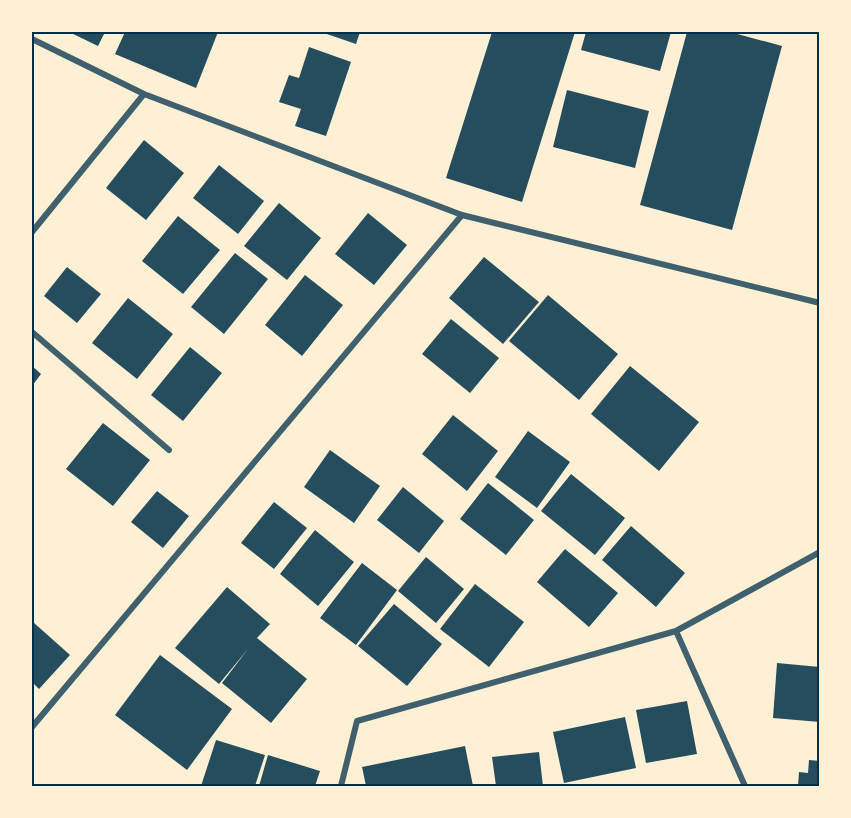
<svg xmlns="http://www.w3.org/2000/svg" width="851" height="818" viewBox="0 0 851 818" font-family="'Fira Sans',sans-serif">
<rect width="100%" height="100%" fill="#fdf0d5"/>
<!-- building -->
<path fill="#264d5e" d="M69,32h36l-7,14z
M125,32h93l-22,56 -81,-34z
M321,32h39l-4,12z
M492,32h83l-53,170 -76,-24z
M586,32h85l-11,39 -79,-21z
M687,32h43l52,14 -50,184 -92,-25z
M309,47l42,15 -25,74 -31,-10 6,-17 -22,-7 10,-27 10,3z
M567,90l82,21 -14,57 -82,-21z
M144,140l40,33 -38,47 -40,-32z
M219,165l45,36 -26,33 -45,-36z
M279,203l42,35 -34,42 -43,-34z
M368,213l39,32 -33,40 -39,-31z
M178,216l42,34 -37,44 -41,-33z
M235,253l33,26 -44,55 -33,-27z
M484,257l55,45 -36,42 -54,-46z
M67,267l34,27 -24,29 -33,-27z
M305,275l38,30 -41,51 -37,-31z
M548,295l70,59 -39,46 -70,-59z
M128,298l45,36 -36,45 -45,-36z
M451,319l48,39 -29,35 -48,-39z
M190,347l32,26 -39,48 -32,-26z
M32,366l9,8 -9,12z
M630,366l69,56 -40,49 -68,-57z
M453,415l45,36 -31,40 -45,-37z
M103,423l47,37 -37,46 -47,-37z
M528,431l42,31 -33,46 -42,-31z
M330,450l50,36 -26,37 -50,-36z
M571,474l54,44 -30,37 -54,-44z
M488,483l46,37 -28,35 -46,-36z
M403,487l41,34 -25,32 -42,-33z
M157,491l32,25 -26,32 -32,-26z
M274,502l33,26 -33,41 -33,-26z
M631,526l54,47 -29,34 -54,-47z
M315,530l39,32 -36,44 -38,-32z
M565,549l53,44 -29,34 -52,-45z
M426,557l38,32 -28,34 -38,-32z
M362,563l35,27 -41,55 -36,-27z
M475,584l49,38 -35,45 -49,-38z
M227,587l43,37 -13,14 50,41 -36,44 -49,-40 26,-34 -29,35 -44,-36z
M394,604l48,40 -35,42 -49,-40z
M33,622l37,33 -31,34 -7,-7v-58z
M160,655l72,54 -45,61 -72,-55z
M777,663l43,4v55l-47,-4z
M687,701l10,53 -51,9 -10,-53z
M625,717l11,51 -72,15 -11,-51z
M216,740l49,15 -10,31h-54z
M465,746l8,40h-107l-4,-19z
M539,752l4,34h-47l-4,-29z
M268,755l52,16 -5,15h-56z
M809,760l11,1v25h-22l1,-14 9,1z"/>
<g fill="none" stroke-linecap="round" stroke-linejoin="round">
<!-- minor -->
<path stroke="#3f606c" stroke-width="6" d="M32,39l112,55 318,121 358,88
M32,232l112,-138
M32,332l137,118
M32,727l430,-512
M341,786l16,-65 319,-90
M745,786l-69,-155 144,-79"/>
</g>
<!-- border -->
<rect width="851" height="818" fill="none" stroke="#fdf0d5" stroke-width="66"/>
<rect x="33" y="33" width="785" height="752" fill="none" stroke="#003049" stroke-width="2"/>
</svg>
